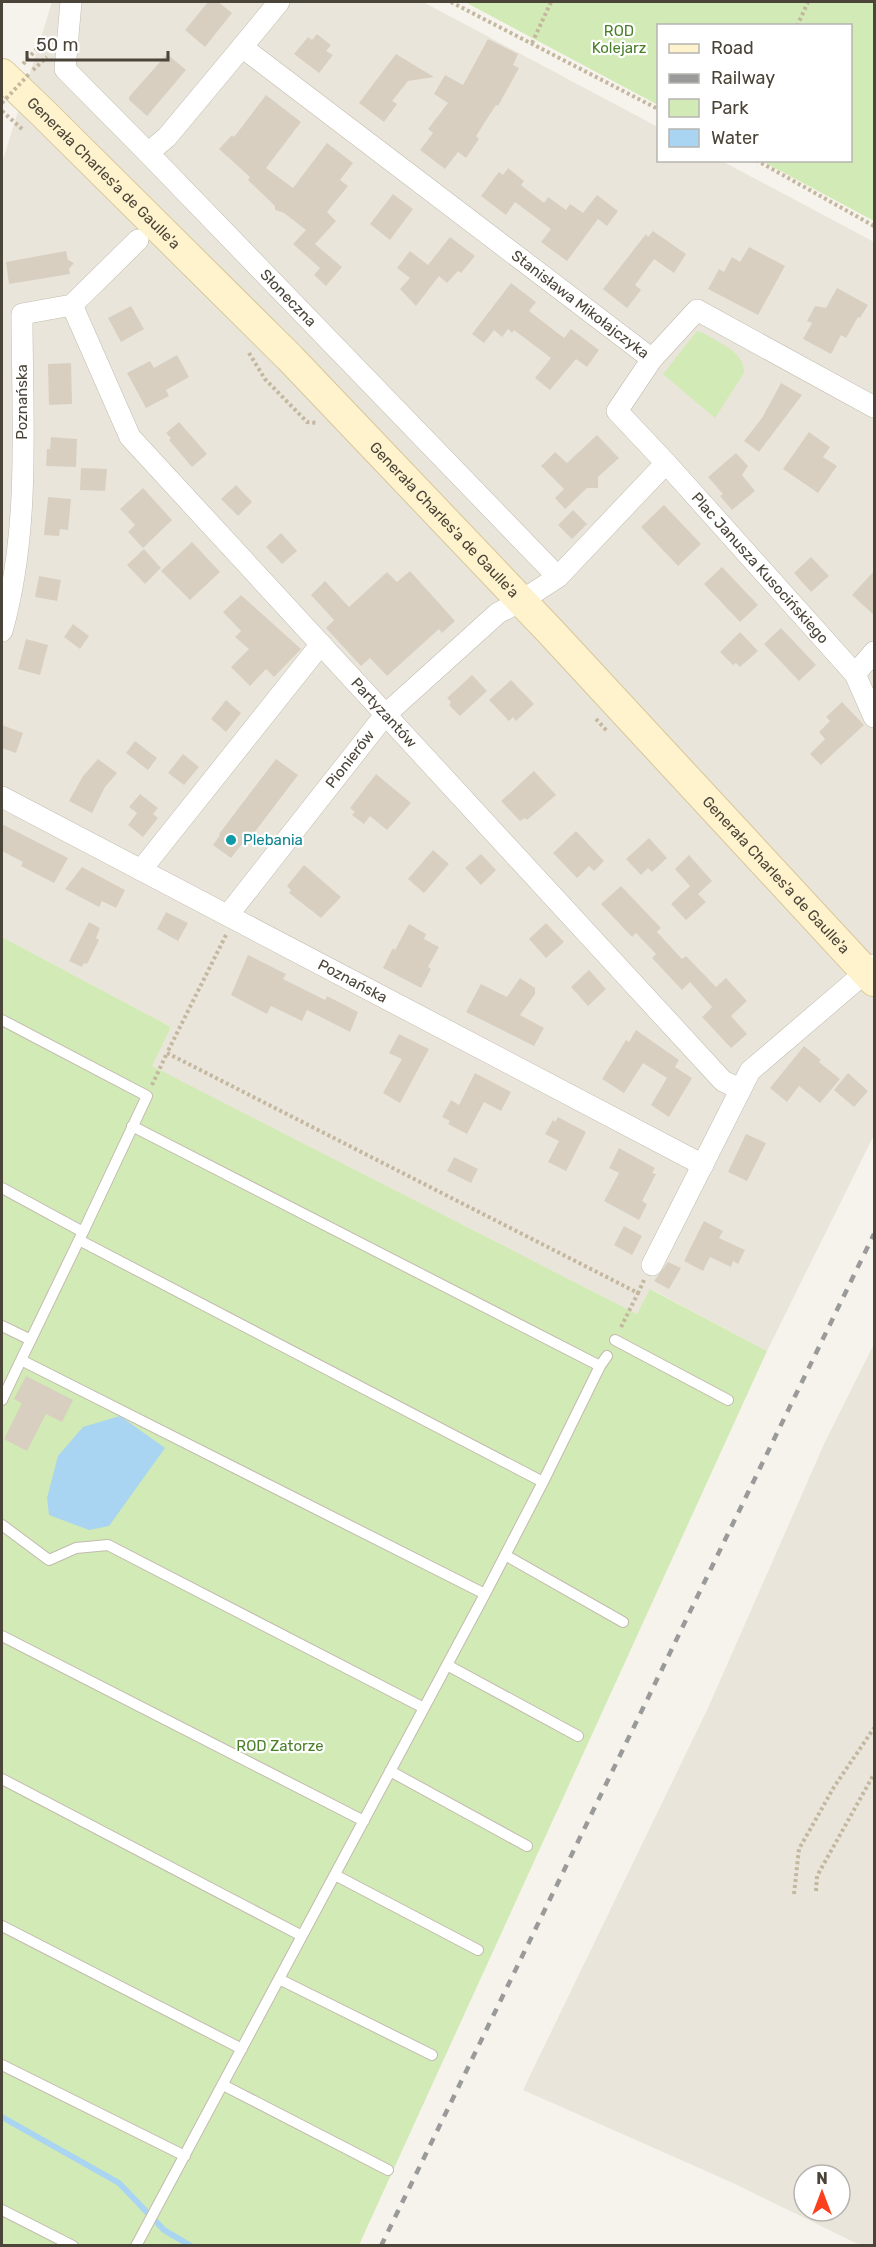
<svg xmlns="http://www.w3.org/2000/svg" width="876" height="2247" viewBox="0 0 876 2247" font-family="Rubik,sans-serif">
<rect width="100%" height="100%" fill="#f6f3ec"/>
<!-- residential -->
<path fill="#eae5da" fill-rule="evenodd" d="M52,2h371l235,125v33l64,1 152,81v893l-107,216 -116,-62 -14,25 -486,-248 20,-39 -169,-90v-774z
M874,1344v901l-12,1 -129,-63 -210,-93 185,-382 117,-266zM804,2175h36v36h-36z"/>
<!-- green -->
<path fill="#d2eab5" d="M465,2h409v219l-112,-60 88,-1v-134h-192v79z
M697,331l6,2c16,10 42,19 41,40l-29,45 -52,-44z
M2,937l169,90 -19,39 485,248 13,-25 117,62 -408,894h-357z"/>
<!-- water -->
<path fill="#a9d4f2" d="M120,1416l45,32 -56,78 -20,4 -40,-15 -2,-17 11,-42 25,-29z"/>
<g fill="none" stroke-linecap="round" stroke-linejoin="round">
<!-- stream -->
<path stroke="#a9d4f2" stroke-width="6" d="M2,2117l117,66 45,47 27,16"/>
</g>
<!-- building -->
<path fill="#d8cfc1" d="M208,2h10l14,11 -27,34 -20,-17z
M317,34l14,11 -5,6 7,4 -14,18 -25,-19 14,-17 4,3z
M488,39l30,15 -5,11 6,3 -21,38 -2,-1 -20,31 3,3 -13,19 -8,-6 -13,17 -25,-19 13,-17 -5,-4 20,-26 -14,-9 11,-19 18,10z
M167,54l19,16 -39,46 -18,-16v-3z
M396,54l38,23 -26,4 -16,20 5,3 -13,18 -25,-19z
M266,95l35,27 -35,46 27,20 34,-45 26,20 -13,17 8,6 -21,26 9,9 -21,23 27,23 -16,19 -12,-11 6,-7 -27,-24 13,-14 -22,-17 -9,-3v-4l-27,-26 2,-3 -31,-28 13,-14 2,2z
M508,168l16,13 -3,4 23,18 4,-6 18,13 4,-6 13,9 14,-18 21,16 -11,15 -9,-7 -31,42 -26,-19 10,-13 -36,-27 -9,13 -25,-19 18,-24 4,3z
M393,194l20,15 -23,31 -20,-16z
M653,231l33,23 -12,19 -20,-14 -19,26 6,5 -14,18 -24,-19 43,-55 2,3z
M450,237l25,19 -14,17 -3,-2 -11,12 -8,-7 -23,30 -16,-17 10,-11 -13,-10 13,-17 18,14z
M749,247l36,19 -27,49 -50,-26 11,-20 5,3 8,-15 8,5z
M66,251l2,9 6,3 -5,6 1,5 -61,10 -3,-22z
M511,283l25,19 -7,9 35,27 7,-9 28,21 -12,17 -11,-8 -26,31 -15,-12 16,-20 -37,-28 -2,3 -4,-4 -6,8 -8,-7 -10,13 -12,-9z
M837,288l31,17 -8,13 -2,-1 -12,21 -5,-3 -10,19 -28,-15 9,-16 -5,-2 8,-15 11,2z
M131,306l13,23 -23,13 -13,-24z
M177,355l12,22 -23,13 3,6 -23,12 -19,-35 23,-12 4,7z
M71,363l1,41 -23,1 -1,-41z
M781,383l21,12 -43,57 -15,-11 18,-23z
M179,422l28,32 -15,13 -23,-27 2,-2 -5,-5z
M809,432l21,15 -7,10 14,9 -19,27 -35,-24z
M597,435l22,23 -21,19v11h-11l-22,21 -10,-11 9,-9 -23,-23 14,-14 12,11z
M51,437l26,2 -1,28 -30,-1 1,-17h3z
M736,453l12,13 -6,9 13,16 -23,19 -12,-14 3,-2 -15,-17z
M81,468l26,1 -2,22 -25,-1z
M236,485l16,17 -14,14 -17,-17z
M143,488l29,32 -29,28 -15,-16 7,-7 -15,-16z
M48,497l23,2 -3,31 -8,-1 -1,7 -15,-1z
M664,505l37,39 -23,22 -37,-39z
M573,510l14,14 -15,15 -14,-14z
M281,533l16,18 -15,13 -16,-17z
M192,542l28,30 -30,28 -29,-29z
M144,549l17,19 -16,16 -18,-19z
M811,557l18,19 -18,16 -17,-19z
M722,567l36,38 -18,17 -36,-38z
M410,571l45,50 -13,12 -3,-4 -52,47 -17,-18 -9,8 -35,-38 8,-8 -23,-25 14,-14 24,26 38,-35 10,10z
M874,571v44l-22,-20z
M39,576l22,4 -4,21 -22,-4z
M241,595l60,54 -27,28 -8,-8 -16,17 -19,-19 18,-18 -14,-12 6,-6 -18,-19z
M73,624l16,12 -9,13 -16,-12z
M781,628l35,37 -17,16 -35,-37z
M740,632l18,19 -18,16 -4,-4 -3,2 -13,-13z
M26,639l22,6 -8,30 -22,-6z
M472,675l15,16 -27,25 -11,-11 2,-3 -4,-4z
M511,680l23,24 -18,17 -3,-4 -4,4 -20,-21z
M226,700l15,13 -15,19 -15,-13z
M842,702l22,23 -43,40 -11,-11 15,-15 -6,-7 11,-11 -4,-4z
M2,725l21,8 -7,20 -14,-5z
M135,741l22,17 -9,12 -22,-17z
M183,754l16,13 -15,18 -16,-12z
M98,759l19,14 -12,14 -13,26 -23,-12 14,-25z
M276,759l22,16 -44,58 -2,-2 -21,27 -18,-13 7,-10 -1,-1z
M534,771l22,24 -29,25 -2,-2 -5,3 -19,-20z
M376,774l35,29 -24,27 -17,-14 -6,8 -12,-9 3,-3 -5,-4z
M140,794l18,14 -5,6 5,4 -15,19 -15,-12 9,-12 -8,-6z
M2,824l66,34 -14,25 -33,-17 2,-4 -21,-11z
M576,831l28,30 -10,10 -5,-5 -12,12 -24,-25z
M649,838l18,20 -15,14 -4,-4 -7,7 -15,-16z
M433,850l16,14 -25,29 -16,-14z
M481,854l15,16 -15,15 -16,-17z
M689,855l23,26 -14,13 8,8 -20,18 -15,-16 19,-18 -15,-17z
M304,865l37,32 -20,21 -32,-25 2,-3 -4,-4z
M82,867l43,23 -9,18 -14,-7 -3,6 -34,-18z
M621,886l40,42 -4,4 25,27 4,-3 30,31 10,-9 21,23 -16,15 16,18 -16,14 -29,-31 10,-10 -22,-25 -8,8 -30,-32 4,-4 -20,-21 -4,4 -31,-33z
M166,912l22,11 -10,18 -21,-12z
M89,922l11,6 -4,10 3,2 -12,24 -3,-1 -2,4 -13,-6z
M546,923l18,19 -18,16 -17,-19z
M409,924l17,10 -2,5 15,8 -11,20 3,2 -10,19 -38,-20 10,-20 2,2z
M248,955l38,19 -3,5 42,21 2,-4 31,16 -8,20 -43,-22 -5,11 -31,-15 -4,8 -36,-19z
M589,970l17,19 -18,17 -17,-19z
M520,978l15,10v6l-15,21 24,13 -10,18 -68,-34 15,-28 26,13z
M636,1030l43,30 -4,7 17,11 -23,39 -18,-12 16,-27 -24,-15 -19,30 -22,-14 24,-39 3,2z
M399,1034l30,15 -29,54 -17,-10 19,-34 -13,-6z
M804,1046l17,14 -2,2 21,17 -20,24 -21,-17 -12,16 -17,-14z
M475,1073l36,19 -10,19 -17,-9 -17,32 -19,-10 2,-3 -8,-4 9,-17 8,5z
M848,1073l20,18 -14,16 -20,-17z
M558,1117l28,15 -20,39 -18,-9 11,-21 -14,-7 8,-14 2,2z
M746,1134l20,9 -19,38 -19,-9z
M619,1148l36,20 -3,5 4,1 -14,27 5,3 -8,16 -35,-19 15,-28 -10,-5z
M454,1157l24,12 -7,14 -24,-12z
M704,1221l19,10 -4,7 26,12 -7,14 -5,-3 -2,6 -21,-10 -7,14 -19,-10z
M624,1226l18,10 -10,19 -18,-10z
M668,1262l13,6 -12,21 -15,-8z
M26,1376l47,24 -11,22 -16,-8 -19,37 -23,-12 18,-36 -8,-4z"/>
<g fill="none" stroke-linecap="round" stroke-linejoin="round">
<!-- lane casing -->
<g stroke="#c2bbae" stroke-width="12">
<path id="lane" d="M2,1020l145,76 -64,136 -81,-44
M83,1232l-4,8 464,242 57,-116 -468,-240
M79,1240l-58,120 464,234 58,-112
M2,1326l29,14
M615,1340l113,60
M600,1366l7,-10
M2,1400l19,-40
M2,1525l47,35 27,-12 32,-3 316,163
M505,1555l118,67
M2,1636l362,185
M447,1665l131,71
M390,1771l137,75
M2,1779l300,157
M335,1875l143,75
M2,1926l240,123
M279,1979l153,76
M2,2065l183,91
M223,2085l165,85
M2,2210l71,36
M136,2246l349,-652"/>
</g>
<!-- street casing -->
<g stroke="#c2bbae" stroke-width="22">
<g id="street">
<path id="s1" d="M71,2l-6,67 83,84 410,424"/>
<path d="M242,47l37,-45"/>
<path id="s2" d="M148,153l19,-16 75,-90 410,312 -35,52 49,52 -108,114 -37,24 -23,12 -113,102 -157,200"/>
<path id="s3" d="M72,305l58,132 593,644 17,8"/>
<path d="M652,359l45,-49 177,97"/>
<path id="s4" d="M666,463l189,211 19,43"/>
<path d="M2,631c29,-103 20,-212 20,-317l50,-9 66,-65"/>
<path d="M855,674l19,-22"/>
<path id="s5" d="M2,797l701,368"/>
<path d="M141,870l180,-226"/>
<path d="M652,1265l98,-194 124,-106"/>
</g>
</g>
<!-- secondary casing -->
<g stroke="#d6c79b" stroke-width="32">
<g id="secondary">
<path id="s6" d="M2,74l39,37 249,247 260,273 324,350"/>
</g>
</g>
<!-- path -->
<path stroke="#c4b79f" stroke-width="4" stroke-dasharray="3 3" stroke-linecap="butt" d="M451,2l207,107
M797,26l11,-24
M532,43l19,-41
M23,64l20,-22
M33,70l14,-13
M2,111l20,18
M756,160l118,66
M249,353l16,26 42,43 11,1
M596,719l11,12
M226,935l-59,118 471,240 6,-13
M152,1085l15,-32
M621,1327l17,-34
M816,1891l1,-15 57,-102
M794,1894l5,-45 35,-62 40,-59"/>
<!-- lane -->
<use href="#lane" stroke="#fff" stroke-width="10"/>
<!-- street -->
<use href="#street" stroke="#fff" stroke-width="21"/>
<!-- secondary -->
<use href="#secondary" stroke="#fff3cd" stroke-width="30"/>
<!-- rail -->
<path stroke="#9a9a9a" stroke-width="4.5" stroke-dasharray="8 8" stroke-linecap="butt" d="M2,3v-1
M381,2246l493,-1012"/>
<!-- path-bridge -->
<path stroke="#c4b79f" stroke-width="4" stroke-dasharray="3 3" stroke-linecap="butt" d="M2,103l28,-30"/>
</g>
<!-- markers -->
<circle fill="#0f9aa8" stroke="#fff" stroke-width="2" cx="231" cy="840" r="6"/>
<g text-anchor="middle" stroke-width="4.5" stroke-linejoin="round" paint-order="stroke">
<!-- park labels -->
<g font-size="15" fill="#4a7f2a" stroke="#fff">
<text x="619" y="36">ROD<tspan x="619" dy="17">Kolejarz</tspan></text>
<text x="280" y="1751">ROD Zatorze</text>
</g>
<!-- street labels -->
<g font-size="15" fill="#4b4439" stroke="#fff">
<text dy="5" stroke="none"><textPath href="#s6" startOffset="142">Generała Charles'a de Gaulle'a</textPath></text>
<text dy="5" stroke="none"><textPath href="#s1" startOffset="387">Słoneczna</textPath></text>
<text dy="5" stroke="none"><textPath href="#s2" startOffset="567">Stanisława Mikołajczyka</textPath></text>
<text transform="translate(22 402) rotate(-90)" y="5">Poznańska</text>
<text dy="5" stroke="none"><textPath href="#s6" startOffset="628">Generała Charles'a de Gaulle'a</textPath></text>
<text dy="5" stroke="none"><textPath href="#s4" startOffset="141">Plac Janusza Kusocińskiego</textPath></text>
<text dy="5" stroke="none"><textPath href="#s3" startOffset="519">Partyzantów</textPath></text>
<text transform="translate(350 759) rotate(-52)" y="5">Pionierów</text>
<text dy="5" stroke="none"><textPath href="#s6" startOffset="1114">Generała Charles'a de Gaulle'a</textPath></text>
<text dy="5" stroke="none"><textPath href="#s5" startOffset="396">Poznańska</textPath></text>
</g>
<!-- culture labels -->
<g font-size="15" fill="#0d838f" stroke="#fff" text-anchor="start">
<text x="243" y="845">Plebania</text>
</g>
</g>
<!-- border -->
<rect width="876" height="2247" fill="none" stroke="#4b4439" stroke-width="6"/>
<!-- legend -->
<rect x="657" y="24" width="195" height="138" fill="#ffffff" stroke="#b7b4b0" stroke-width="1.5"/>
<rect x="669" y="44" width="30" height="9" fill="#fff3cd" stroke="#b7b4b0" stroke-width="1.5"/>
<text x="711" y="54" font-size="18" fill="#4b4439">Road</text>
<rect x="669" y="74" width="30" height="9" fill="#9a9a9a" stroke="#b7b4b0" stroke-width="1.5"/>
<text x="711" y="84" font-size="18" fill="#4b4439">Railway</text>
<rect x="669" y="99" width="30" height="18" fill="#d2eab5" stroke="#b7b4b0" stroke-width="1.5"/>
<text x="711" y="114" font-size="18" fill="#4b4439">Park</text>
<rect x="669" y="129" width="30" height="18" fill="#a9d4f2" stroke="#b7b4b0" stroke-width="1.5"/>
<text x="711" y="144" font-size="18" fill="#4b4439">Water</text>
<!-- north arrow -->
<g transform="translate(822 2193)"><circle r="28" fill="#ffffff" stroke="#b7b4b0" stroke-width="1.5"/>
<path d="M0-4.5L10 22L0 15L-10 22Z" fill="#fc3f1d"/>
<text y="-9" font-size="16" font-weight="bold" text-anchor="middle" fill="#4b4439">N</text>
</g>
<!-- scale -->
<path d="M27 51v9h141v-9" fill="none" stroke="#4b4439" stroke-width="3"/>
<text x="36" y="51" font-size="18" fill="#4b4439" stroke="#ffffff" stroke-width="4.5" paint-order="stroke">50 m</text>
</svg>
